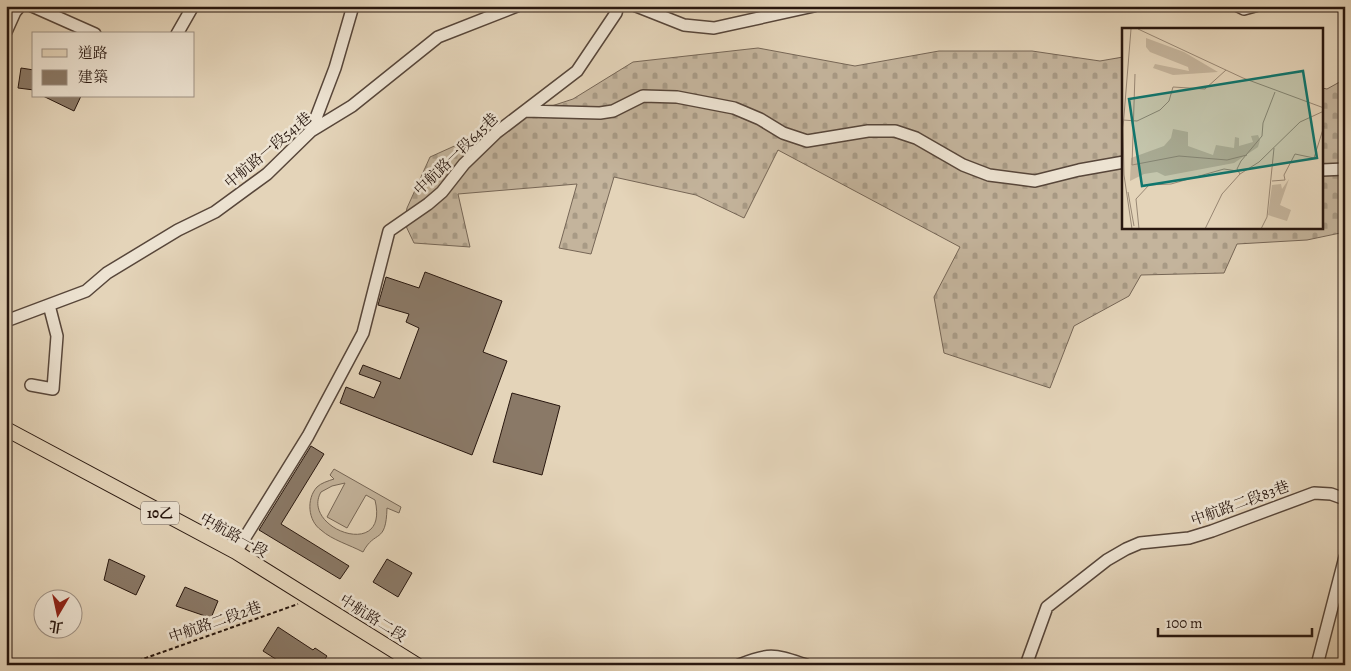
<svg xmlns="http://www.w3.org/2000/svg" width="1351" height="671" viewBox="0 0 1351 671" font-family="Alegreya,'Noto Serif TC',serif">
<defs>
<pattern id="cemetery-stones" width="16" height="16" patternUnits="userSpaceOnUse" patternTransform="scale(1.25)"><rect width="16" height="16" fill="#c4b49c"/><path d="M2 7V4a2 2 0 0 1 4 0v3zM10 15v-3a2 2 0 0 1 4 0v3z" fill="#a89a85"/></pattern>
</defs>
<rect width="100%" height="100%" fill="#e4d4b9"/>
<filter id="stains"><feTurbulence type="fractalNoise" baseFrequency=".004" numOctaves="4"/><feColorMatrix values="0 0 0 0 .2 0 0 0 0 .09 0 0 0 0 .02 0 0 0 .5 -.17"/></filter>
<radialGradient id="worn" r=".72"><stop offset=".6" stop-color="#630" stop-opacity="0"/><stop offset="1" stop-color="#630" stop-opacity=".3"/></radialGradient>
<!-- cemetery -->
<path fill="url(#cemetery-stones)" stroke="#766656" d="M758,48l97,18 84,-15h93l68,10 23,-4 1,171h198v-140l5,1 18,-10v153l-38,8 -70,4 -13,29 -83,2 -12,21 -55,30 -24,62 -106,-35 -10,-56 26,-50 -182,-97 -34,68 -48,-23 -82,-18 -23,77 -32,-6 18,-64 -119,10 12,53 -56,-4 -10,-21 3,-14 23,-51 91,-41 52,-17 60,-37z"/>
<!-- pitch -->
<path fill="#c4b49c" stroke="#766656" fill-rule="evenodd" d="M334,469l67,38 -2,6 -12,-5c-1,37 -12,21 -24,44 -13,-7 -31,-12 -42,-22 -13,-9 -15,-31 -4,-43 4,-4 11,-6 17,-8l-4,-4zM345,483l-18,34 20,11 19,-33 9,5c15,62 -75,28 -54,-8l11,-6z"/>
<!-- building -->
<path fill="#8a7967" stroke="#28170f" d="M21,68l13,2v20l-16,-2z
M43,96h38l-7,15z
M425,272l77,29 -19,51 24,9 -35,94 -132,-52 6,-16 28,11 7,-16 -22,-8 4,-9 37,14 19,-51 -13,-6 3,-8 -31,-9 8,-28 33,11z
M512,393l48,13 -18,69 -49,-13z
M311,446l13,8 -43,70 68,42 -9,13 -81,-49z
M109,559l36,17 -9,19 -32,-15z
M387,559l25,14 -14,24 -25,-15z
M185,587l33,14 -7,17 -35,-12z
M278,627l35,23 2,-2 12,8 -6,9h-36l-22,-14z"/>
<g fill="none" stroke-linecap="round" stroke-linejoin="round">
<!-- minor casing -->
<g stroke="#57463a" stroke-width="14">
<path id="minor" d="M32,6l63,28
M636,6l48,19 30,3 100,-22
M1238,6l6,3 11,-3
M6,32l9,-20 5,-6
M177,34l16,-28
M525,111l75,2 13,-2 30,-15 34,1 57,11 26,11 23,14 24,8 61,-10h27l21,7 47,27 26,10 46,6 44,-11 45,-8
M311,131l24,-63 18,-62
M1322,170l23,-1
M6,321l80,-30 21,-18 71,-43 37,-18 52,-38 44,-43 41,-25 86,-69 79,-31
M31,385l22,4 4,-53 -8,-31
M236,552l72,-116 55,-103 26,-102 39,-27 14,-12 22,-28 32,-31 81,-62 39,-58 2,-7
M739,665c32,-13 36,-10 67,0
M1026,665l21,-58 60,-47 19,-11 14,-6 49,-5 23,-7 102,-38 17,1 14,5
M1317,665l28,-108"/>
</g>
<!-- major casing -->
<g stroke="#28170f" stroke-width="16">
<path id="major" d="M6,429l230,123 181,113"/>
</g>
<!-- path -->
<path stroke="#28170f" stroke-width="2" stroke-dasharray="4 2.5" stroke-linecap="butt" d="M126,665l172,-61"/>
<!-- minor -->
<use href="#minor" stroke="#ede3d2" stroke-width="11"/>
<!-- major -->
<use href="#major" stroke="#e4d4b9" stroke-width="14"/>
</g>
<g text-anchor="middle" stroke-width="5" stroke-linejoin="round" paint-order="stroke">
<!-- shield labels -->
<rect fill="#ede3d2" stroke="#63544a" stroke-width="1" x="141" y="501.5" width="38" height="23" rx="4"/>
<g font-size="14" font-weight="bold" fill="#28170f">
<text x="160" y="518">10乙</text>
</g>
<!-- street labels -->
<g font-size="15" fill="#28170f" stroke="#ede3d2">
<text transform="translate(268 150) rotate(-40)" y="5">中航路一段541巷</text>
<text transform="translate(456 154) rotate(-44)" y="5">中航路一段645巷</text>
<text transform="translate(1240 503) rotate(-20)" y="5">中航路二段83巷</text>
<text transform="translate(234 535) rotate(29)" y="5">中航路一段</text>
<text transform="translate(373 618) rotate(32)" y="5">中航路二段</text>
<text transform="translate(215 622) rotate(-19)" y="5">中航路二段2巷</text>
</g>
</g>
<!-- overview -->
<g transform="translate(1122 28)">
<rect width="201" height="201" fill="#e4d4b9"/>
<path d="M167,151l-9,26 11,5 -4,11 -19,-6 4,-30 9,-1 1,5z" fill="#c4b49c"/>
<path d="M24,10l38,14 34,20 -45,3 -20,-7 2,-4 34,7 -1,-4 -38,-15 -4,-5z" fill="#c4b49c"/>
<path d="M51,101l15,3v14l25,9 3,-10 18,3 1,-11 4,1v8l14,-4 -2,-6 7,-1 2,5 -2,7 -24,16 -69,13 -8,-4 -13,2 -14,7 1,-23 33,-12 7,-8z" fill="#c4b49c"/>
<path fill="none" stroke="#998875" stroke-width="1" d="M9,1l-8,99 1,47 8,54M16,1l105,49 81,30M13,46l-3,91 47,-9 48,4 20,-5M1,92l14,1 23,-11 9,-9 4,-14 32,2 21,-19M118,146l19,-12 41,-40 24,-11M150,153l13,-1 -1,-5 11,-21 19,4 10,-32M6,164l6,34M17,201l-3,-30 13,-14 22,-1 53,-15 13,2M83,201l17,-35 18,-20 -3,-5 4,-8 21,-25 1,-13 12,-31M139,201l6,-12 7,-69"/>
<path fill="#0f766e" fill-opacity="0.15" stroke="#0f766e" stroke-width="2.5" d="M181,43l14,87 -175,28 -13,-87z"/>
<rect width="201" height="201" fill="none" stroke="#28170f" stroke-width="2.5"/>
</g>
<!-- margin -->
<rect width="1351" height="671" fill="none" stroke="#e4d4b9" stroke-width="25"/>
<rect x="8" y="8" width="1336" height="656" fill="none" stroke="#28170f" stroke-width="2.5"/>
<rect x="12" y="12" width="1326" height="646" fill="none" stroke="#28170f"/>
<!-- legend -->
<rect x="32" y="32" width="162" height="65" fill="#ede3d2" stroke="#9e9184"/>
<rect x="42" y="49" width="25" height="8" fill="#e4d4b9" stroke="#9e9184"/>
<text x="78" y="58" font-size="15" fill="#28170f">道路</text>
<rect x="42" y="70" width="25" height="15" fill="#8a7967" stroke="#9e9184"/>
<text x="78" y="82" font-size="15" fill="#28170f">建築</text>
<!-- north arrow -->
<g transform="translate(58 614) rotate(189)"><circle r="24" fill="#ede3d2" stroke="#9e9184"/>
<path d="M0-4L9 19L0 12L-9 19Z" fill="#8f2418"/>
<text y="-8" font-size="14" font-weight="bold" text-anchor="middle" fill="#28170f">北</text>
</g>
<!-- scale -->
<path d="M1158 628v8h154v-8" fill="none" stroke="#28170f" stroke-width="2.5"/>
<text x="1166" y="628" font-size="15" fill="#28170f" stroke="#ede3d2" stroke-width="4" paint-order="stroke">100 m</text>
<rect width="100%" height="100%" filter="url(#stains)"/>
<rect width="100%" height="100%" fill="url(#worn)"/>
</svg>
